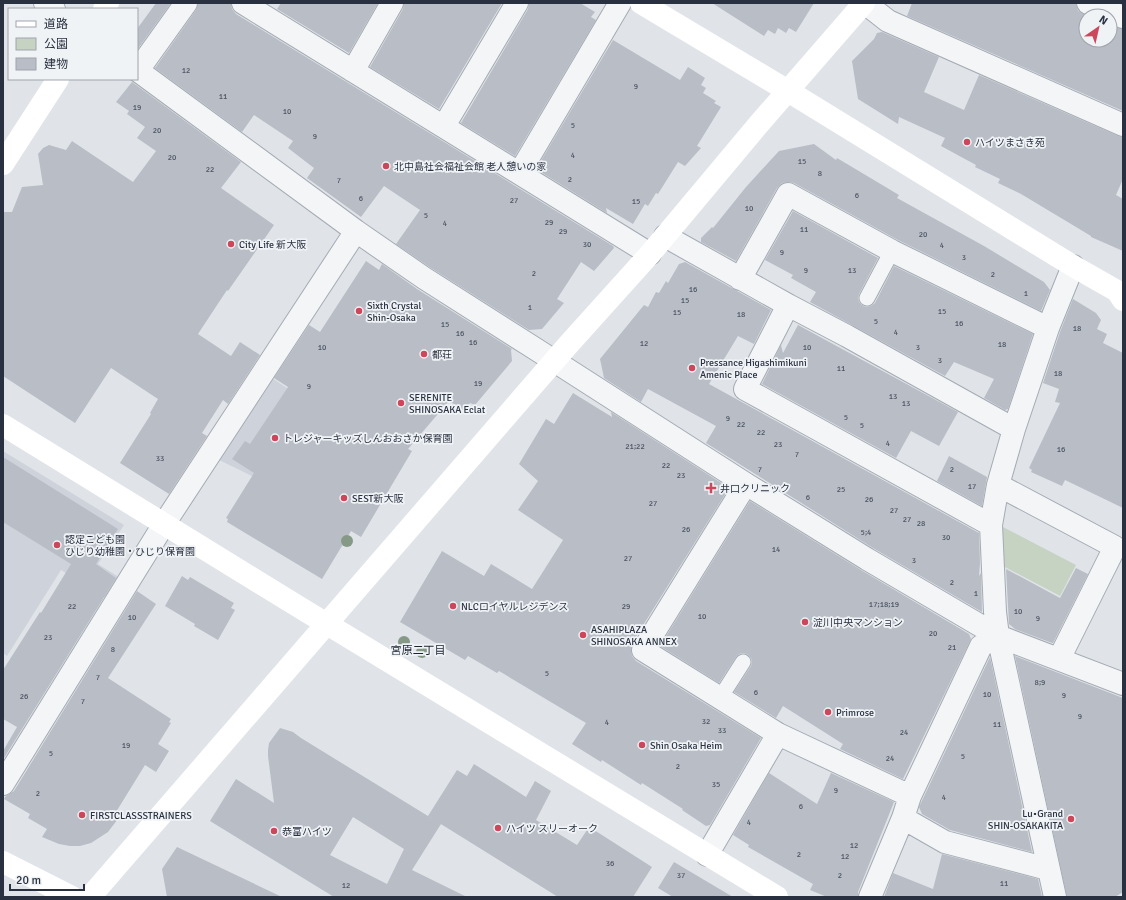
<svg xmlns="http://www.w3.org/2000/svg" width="1126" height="900" viewBox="0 0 1126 900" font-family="Signika,'Noto Sans JP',sans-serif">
<rect width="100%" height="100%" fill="#e0e4e9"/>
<!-- built -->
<path fill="#ced3db" d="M269,376l64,43 -44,75 -74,-36z
M3,451l121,74 -26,39 24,15 -13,21 -48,-30 -54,86 -4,-3z"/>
<!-- green -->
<path fill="#c6d3c2" d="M1001,526l75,39 -16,31 -57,-30z"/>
<!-- building -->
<path fill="#b8bdc6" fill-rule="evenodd" d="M156,3h15l-34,47v-21z
M198,3h30l3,1 1,5 4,5 377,232 1,2 -20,23 -13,-9 -24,37 7,4 -22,26 -13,1 -98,-62 -35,-24 24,-34 -36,-24 -23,31 -54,-39 7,-10 -26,-20 5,-7 -39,-26 -12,17 -87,-64 41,-58z
M281,3h97l-29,50 -72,-44z
M404,3h98l-63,106 -69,-42 33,-58z
M529,3h51l15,9 -4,5 5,3 -81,136 -54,-33 67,-114z
M712,3h102l-18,29 -7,-4 -3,5 -8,-5 -3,6 -7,-4 -4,6z
M912,3h164l2,8 9,5 -1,24h24v-15l13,4v82l-216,-95z
M882,32l57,25 -15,35 40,18 15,-35 139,61 5,1v42l-7,16 7,4v52l-32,-14v-1l-70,-42 -23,-11 2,-4 -25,-12 1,-2 -35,-19 4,-8 -46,-21 -1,7 -40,-25 -6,-38 22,-22 3,-6z
M613,40l67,40 8,-13 17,11 -4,7 5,3 -3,5 13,8 -2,2 7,4 -24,39 4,2 -16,18 -7,-4 -20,32 -2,-1 -8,13 -3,-2 -12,20 -27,-16 1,5 -71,-44z
M132,82l109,80 -20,26 53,37 -46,66 -1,-1 -29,44 33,22 9,-14 20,13 -32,49 -5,-4 -21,33 5,3 -38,58 -49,-31 31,-49 -1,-1 8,-14 -47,-31 -36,55 -72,-47v-164h9l10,-25 21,-2 -5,-31 5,-6 6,-3 17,5 6,-9 61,41 23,-31 -19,-13 8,-11 -18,-13 2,-3 -13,-9z
M814,144l22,16 1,-2 62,37 -2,3 87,48 60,36 6,8 -9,21 -143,-71 -104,-57 -6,-1 -6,1 -5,5 -41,73 -35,-19v-4l11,-11 1,1 33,-41 33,-36z
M793,211l85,47 -19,36 -1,4 1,4 4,4 4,1 4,-1 4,-3 19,-37 139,68 -25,75 -3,1 -21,-12 10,-19 -40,-17 -9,14 -135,-74 6,-10 -25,-14 2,-3 -28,-15z
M366,261l13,9 3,-6 35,25 95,60 -1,1 1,11 -37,44 -5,-2 -5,8 -16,-10 -41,48 4,2 -51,86 -10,-6 -29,48 -95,-57 1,-3 -2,-1 28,-45 -22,-14 13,-18 5,3 38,-57 -14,-9 35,-53 11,7z
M685,262l86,48 -17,34 -16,-8 -29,48 270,149 1,30 -1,13 2,-3 1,39 -109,-64 -167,-105 10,-17 -68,-37 -7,13 -37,-24 -4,-19 44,-54 4,2 8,-15 3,1 7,-12 2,2 11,-19z
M1073,299l23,14 5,7 -4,9 10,5 -4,9 20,10v155l-58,-28 -3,6 -31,-14 1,-2 -3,-2 31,-65 -5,-1 4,-13 -16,-6 17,-51z
M798,325l160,87 -19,34 -28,-15 -15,27 -134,-74 19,-39 2,8z
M573,393l39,24 -1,-5 118,76 -97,155 -1,6 1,7 4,5 125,77 -51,87 -4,1 -24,-16 1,-1 -41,-26 -1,2 -39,-25 -1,2 -29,-18 14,-21 -87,-52 -2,2 -29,-17 -3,4 -65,-38 42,-71 42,25 7,-12 41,25 31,-49 -45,-30 20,-29 -19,-17 27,-45 8,5z
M949,456l38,21 -5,29 -45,-25z
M3,457l115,72 -22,35 20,14 -112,180 -1,-1v-6l14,-24 -14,-8v-49l37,-58 1,1 30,-49 -68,-42z
M750,501l111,69 108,64 2,5 -68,140 -63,-30 3,-5 -60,-38 -7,12 -42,-26 17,-26 1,-4 -1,-4 -4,-4 -4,-1 -4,1 -3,3 -17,26 -59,-37z
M1076,568l12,6 -35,69h-1l-37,-14 -6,-5 -3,-55 54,29z
M182,576l6,4 2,-3 44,26 -3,5 4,2 -17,30 -24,-14 1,-2 -30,-18z
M137,591l19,13 -48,74 63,41 -2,3 2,1 -13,21 11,7 -13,21 -11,-7 -29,47 5,3 -13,17 -17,11 -11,3h-10l-11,-2 -17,-7 5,-8 -19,-11 2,-4 -26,-15 2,-3 8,-5z
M1015,656l108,42v194l-8,5h-48z
M990,657l42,195 -82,-22 -28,-16 -3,-7z
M280,728l13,4 8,6 140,86 -29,46 55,27h-133l-124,-76 26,-42 38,24 -6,-47v-6l1,-7zM353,817l51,32 -17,35 -57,-29z
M474,764l52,33 9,-16 16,10 -15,29 41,25 10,-15 2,2 2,-4 61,39 -19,30h-75l-130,-81 29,-46 10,6z
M769,773l48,31 14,-31 63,29 -36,90v5h-31l-17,-7 3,-6 -65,-37 1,-2 -16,-10z
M177,847l105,50h-115l-5,-28z
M942,854l96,25 4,18h-158l9,-24 40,16z
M674,862l59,35h-60l-15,-9z"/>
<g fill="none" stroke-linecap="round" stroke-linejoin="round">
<!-- lane casing -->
<g stroke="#a5abb3" stroke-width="17">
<path id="lane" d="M867,298l25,-47
M720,698l23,-36"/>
</g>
<!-- street casing -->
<g stroke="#a5abb3" stroke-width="24">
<path id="street" d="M45,3l9,6
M243,3l407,251
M865,3l23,18 235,104
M1088,3l35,14
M137,70l219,161 68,47 110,70 212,136 121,75 131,77 125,48
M138,70l48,-67
M353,71l39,-68
M444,126l73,-123
M520,172l100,-169
M665,236l123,69 59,31 167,93
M740,279l48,-85 104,57 156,77
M788,305l-43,84 246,136
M746,484l-103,166 135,84 132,62
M998,485l117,62 -56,112
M3,784l161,-260 192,-293
M903,818l42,24 103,27
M707,855l71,-121
M870,897l33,-79 7,-22 71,-150 17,-10
M1055,897l-57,-261 -3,-24 -4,-87 7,-40 16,-56 34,-101 25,-62"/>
</g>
<!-- lane -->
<use href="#lane" stroke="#f3f5f7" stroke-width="15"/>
<!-- street -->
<use href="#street" stroke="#f3f5f7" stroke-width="22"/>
<!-- secondary -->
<path stroke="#fff" stroke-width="22" d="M641,3l147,88 285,175 44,25 6,9
M104,9l4,-6
M3,164l55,-85
M3,425l296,182 478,290
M3,862l69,35
M90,897l478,-552 82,-91 108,-129 106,-122"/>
</g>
<!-- trees -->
<g fill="#869987">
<circle cx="347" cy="541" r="6"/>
<circle cx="404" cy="642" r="6"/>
<circle cx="422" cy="652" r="6"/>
</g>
<!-- markers -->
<g fill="#cc475b" stroke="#f0f3f6" stroke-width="1.5">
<circle cx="967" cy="142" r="4"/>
<circle cx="386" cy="166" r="4"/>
<circle cx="231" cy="244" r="4"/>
<circle cx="359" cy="311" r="4"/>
<circle cx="424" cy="354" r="4"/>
<circle cx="692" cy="368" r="4"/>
<circle cx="401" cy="403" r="4"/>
<circle cx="275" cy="438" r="4"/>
<path d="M709 482h4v4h4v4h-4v4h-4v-4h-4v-4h4z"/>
<circle cx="344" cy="498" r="4"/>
<circle cx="57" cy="545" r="4"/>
<circle cx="453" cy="606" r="4"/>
<circle cx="805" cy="622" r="4"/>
<circle cx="583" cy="635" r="4"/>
<circle cx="828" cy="712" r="4"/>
<circle cx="642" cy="745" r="4"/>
<circle cx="82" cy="815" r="4"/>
<circle cx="1071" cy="819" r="4"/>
<circle cx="498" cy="828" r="4"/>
<circle cx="274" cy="831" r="4"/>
</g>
<g text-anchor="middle" stroke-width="3.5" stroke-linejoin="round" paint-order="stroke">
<!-- number labels -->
<g font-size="8" fill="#4d5462">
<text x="186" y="73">12</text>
<text x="636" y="89">9</text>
<text x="223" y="99">11</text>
<text x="137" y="110">19</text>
<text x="287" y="114">10</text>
<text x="573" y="128">5</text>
<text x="157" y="133">20</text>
<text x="315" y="139">9</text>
<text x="573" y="158">4</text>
<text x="172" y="160">20</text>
<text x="802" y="164">15</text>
<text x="210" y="172">22</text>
<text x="820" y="176">8</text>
<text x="570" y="182">2</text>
<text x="339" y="183">7</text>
<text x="857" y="198">6</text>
<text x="361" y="201">6</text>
<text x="514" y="203">27</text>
<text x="636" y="204">15</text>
<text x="749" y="211">10</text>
<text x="426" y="218">5</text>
<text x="549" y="225">29</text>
<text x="445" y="226">4</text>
<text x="804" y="232">11</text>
<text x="563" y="234">29</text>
<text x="923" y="237">20</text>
<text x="587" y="247">30</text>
<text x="942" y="248">4</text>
<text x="782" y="255">9</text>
<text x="964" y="260">3</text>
<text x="806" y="273">9</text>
<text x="852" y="273">13</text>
<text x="534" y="276">2</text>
<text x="993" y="277">2</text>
<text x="693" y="292">16</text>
<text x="1026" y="296">1</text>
<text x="685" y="303">15</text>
<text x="530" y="310">1</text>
<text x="942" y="314">15</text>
<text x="677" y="315">15</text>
<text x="741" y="317">18</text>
<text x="876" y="324">5</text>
<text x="959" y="326">16</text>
<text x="445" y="327">15</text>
<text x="1077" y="331">18</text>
<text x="896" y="335">4</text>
<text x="460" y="336">16</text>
<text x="473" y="345">16</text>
<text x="644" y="346">12</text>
<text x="1002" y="347">18</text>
<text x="322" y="350">10</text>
<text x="807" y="350">10</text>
<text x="918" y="350">3</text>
<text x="940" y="363">3</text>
<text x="841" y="371">11</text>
<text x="1058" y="376">18</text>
<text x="478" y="386">19</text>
<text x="309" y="389">9</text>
<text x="893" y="399">13</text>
<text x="906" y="406">13</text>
<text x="846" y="420">5</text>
<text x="728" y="421">9</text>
<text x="741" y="427">22</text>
<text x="862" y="428">5</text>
<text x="761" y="435">22</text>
<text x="888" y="446">4</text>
<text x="778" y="447">23</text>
<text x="635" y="449">21;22</text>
<text x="1061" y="452">16</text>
<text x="797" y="457">7</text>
<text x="160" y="461">33</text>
<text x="666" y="468">22</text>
<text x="760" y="472">7</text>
<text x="952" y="472">2</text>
<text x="681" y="478">23</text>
<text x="972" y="489">17</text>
<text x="841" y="492">25</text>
<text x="808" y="500">6</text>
<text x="869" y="502">26</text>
<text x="653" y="506">27</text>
<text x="894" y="513">27</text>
<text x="907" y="522">27</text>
<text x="921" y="526">28</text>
<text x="686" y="532">26</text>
<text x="866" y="535">5;4</text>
<text x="946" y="540">30</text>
<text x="776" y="552">14</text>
<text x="628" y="561">27</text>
<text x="914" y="563">3</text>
<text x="952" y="585">2</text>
<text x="976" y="596">1</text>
<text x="884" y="607">17;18;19</text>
<text x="72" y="609">22</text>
<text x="626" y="609">29</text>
<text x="1018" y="614">10</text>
<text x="702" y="619">10</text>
<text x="132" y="620">10</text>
<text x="1038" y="621">9</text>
<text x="933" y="636">20</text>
<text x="48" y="640">23</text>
<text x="952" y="650">21</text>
<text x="113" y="652">8</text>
<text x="547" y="676">5</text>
<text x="98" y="680">7</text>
<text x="1040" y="685">8;9</text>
<text x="756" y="695">6</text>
<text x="987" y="697">10</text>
<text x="1064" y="698">9</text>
<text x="24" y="699">26</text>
<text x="83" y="704">7</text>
<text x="1080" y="719">9</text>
<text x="706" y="724">32</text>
<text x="607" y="725">4</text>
<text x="997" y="727">11</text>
<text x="722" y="733">33</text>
<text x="904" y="735">24</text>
<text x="126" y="748">19</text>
<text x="51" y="756">5</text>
<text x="963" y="759">5</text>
<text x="890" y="761">24</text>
<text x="678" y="769">2</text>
<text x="716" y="787">35</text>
<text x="836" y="793">9</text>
<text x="38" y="796">2</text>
<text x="944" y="800">4</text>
<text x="801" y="809">6</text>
<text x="749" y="825">4</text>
<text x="854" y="848">12</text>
<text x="799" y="857">2</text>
<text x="845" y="859">12</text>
<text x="610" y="866">36</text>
<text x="681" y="878">37</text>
<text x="840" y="878">2</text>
<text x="1004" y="886">11</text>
<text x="346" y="888">12</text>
</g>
<!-- poi labels -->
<g font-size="10" fill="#293140" stroke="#f0f3f6" text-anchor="start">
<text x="975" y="146">ハイツまさき苑</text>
<text x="394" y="170">北中島社会福祉会館 老人憩いの家</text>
<text x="239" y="248">City Life 新大阪</text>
<text x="367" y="309">Sixth Crystal<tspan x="367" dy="12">Shin-Osaka</tspan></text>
<text x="432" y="358">都荘</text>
<text x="700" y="366">Pressance Higashimikuni<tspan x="700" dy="12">Amenic Place</tspan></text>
<text x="409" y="401">SERENITE<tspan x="409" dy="12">SHINOSAKA Eclat</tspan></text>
<text x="283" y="442">トレジャーキッズしんおおさか保育園</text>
<text x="720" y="492">井口クリニック</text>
<text x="352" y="502">SEST新大阪</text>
<text x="65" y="543">認定こども園<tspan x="65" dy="12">ひじり幼稚園・ひじり保育園</tspan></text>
<text x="461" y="610">NLCロイヤルレジデンス</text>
<text x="813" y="626">淀川中央マンション</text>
<text x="591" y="633">ASAHIPLAZA<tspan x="591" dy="12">SHINOSAKA ANNEX</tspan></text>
<text x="836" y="716">Primrose</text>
<text x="650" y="749">Shin Osaka Heim</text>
<text x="1063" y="817" text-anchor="end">Lu•Grand<tspan x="1063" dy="12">SHIN-OSAKAKITA</tspan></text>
<text x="90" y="819">FIRSTCLASSSTRAINERS</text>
<text x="506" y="832">ハイツ スリーオーク</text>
<text x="282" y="835">恭富ハイツ</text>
</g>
<!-- neighbourhood labels -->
<g font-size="11" fill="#1b2331" stroke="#f0f3f6">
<text x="418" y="654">宮原二丁目</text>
</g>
</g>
<!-- border -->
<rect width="1126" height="900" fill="none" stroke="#293140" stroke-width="8"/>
<!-- legend -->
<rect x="8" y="8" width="130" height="72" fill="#f0f3f6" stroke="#a0a5ad"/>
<rect x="16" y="21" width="20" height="6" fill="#ffffff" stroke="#a0a5ad"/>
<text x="44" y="28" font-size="12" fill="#293140">道路</text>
<rect x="16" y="38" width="20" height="12" fill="#c6d3c2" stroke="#a0a5ad"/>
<text x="44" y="48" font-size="12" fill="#293140">公園</text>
<rect x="16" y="58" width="20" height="12" fill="#b8bdc6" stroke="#a0a5ad"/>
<text x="44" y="68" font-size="12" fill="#293140">建物</text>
<!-- north arrow -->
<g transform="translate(1098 28) rotate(34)"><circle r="19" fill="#f0f3f6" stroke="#a0a5ad"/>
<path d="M0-3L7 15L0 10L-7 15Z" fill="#cc475b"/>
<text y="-6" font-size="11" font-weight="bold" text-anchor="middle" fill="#293140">N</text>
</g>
<!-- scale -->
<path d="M10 884v6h74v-6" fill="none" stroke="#293140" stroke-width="2"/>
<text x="16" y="884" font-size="12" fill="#293140" stroke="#f0f3f6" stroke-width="3" paint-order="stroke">20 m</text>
</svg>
